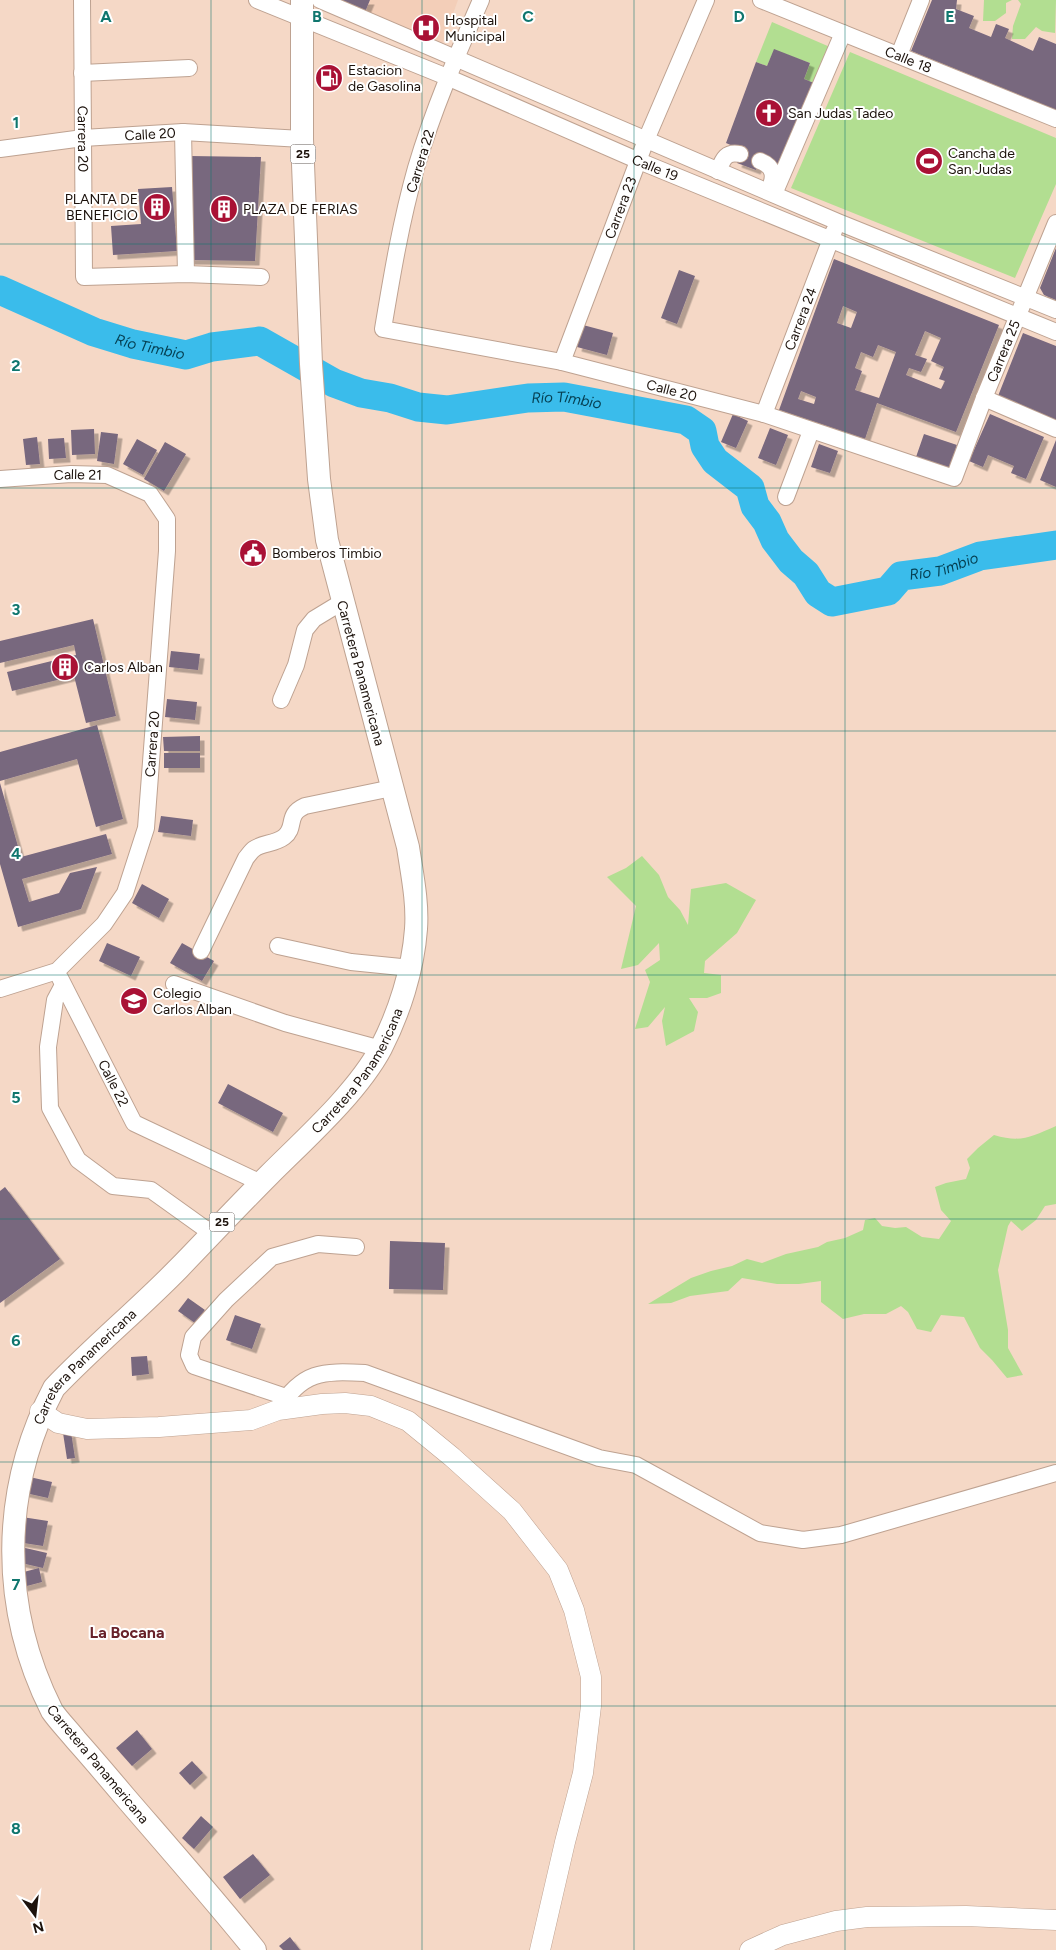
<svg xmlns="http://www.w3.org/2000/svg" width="1056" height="1950" viewBox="0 0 1056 1950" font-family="Figtree,sans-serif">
<defs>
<filter id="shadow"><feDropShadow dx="4.5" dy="4.5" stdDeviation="0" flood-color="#0004"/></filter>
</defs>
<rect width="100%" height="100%" fill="#f5d8c6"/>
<!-- built -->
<path fill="#f3ceb8" d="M370,0h88l-16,44 -77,-32z"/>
<!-- green -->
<path fill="#b2de91" d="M984,0h28l-6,3v10l-11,8h-12z
M1018,0h38l-1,33 -13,-2 -6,-4 -11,12h-13l1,-13 8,-22z
M772,22l58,25 -16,36 -10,-4 6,-16 -36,-13 -7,16 -11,-4z
M850,52l206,86v46l-41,94 -224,-90z
M642,856l17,19 9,22 12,13 8,15 3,-36 35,-6 30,17 -19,33 -32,28 -1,12 17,2v18l-14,5h-18l9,14 -4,19 -28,15 -4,-25 3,-14 -17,20 -13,2 15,-47 -5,-12 15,-10 -1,-17 -21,22 -17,4 15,-63 -29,-29 19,-9z
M1056,1126v78l-11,2 -9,14 -14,11 -11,-10 -3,5 -10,44 10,60v18l15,27 -16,3 -15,-18 -12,-12 -16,-31 -23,-2 -10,17 -14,-3 -9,-17 -7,-6 -15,8h-22l-21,5 -22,-17v-21l-22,3h-22l-35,-6 -14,13 -38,5 -19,7 -23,1 43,-26 20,-7 21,-5 15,-7 15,4 24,-9 32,-7 9,-5 18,-4 18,-8 2,-10 10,-2 7,8 13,2 11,-1 16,10 17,2 12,-18 -10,-11 -6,-23 11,-4 20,-4 4,-11 -3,-9 11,-11 16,-13c27,8 37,2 62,-9z"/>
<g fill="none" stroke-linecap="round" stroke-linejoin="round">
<!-- river -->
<path stroke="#3abceb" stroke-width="29" id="s1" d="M0,290l94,42 39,12 53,11 26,-8 48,-6 74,42 27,10 29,5 28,9 29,3 81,-12 36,-1 122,23 16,11 3,15 10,15 35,27 5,18 12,16 8,18 16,21 15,13 12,19 14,9 56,-11 13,-15 39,-5 40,-15 76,-11"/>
</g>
<!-- building -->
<path fill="#78677e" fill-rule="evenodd" filter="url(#shadow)" d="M334,0h36l-5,12z
M932,0h25l-1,9 18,7 -5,12 22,9 5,-13 13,5 -4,9 28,13 6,-14 17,7v66l-145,-59z
M774,49l36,14 -6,16 10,4 -33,82 -19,-7 -6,12 -19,-7 5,-13 -16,-7 30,-81 11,4z
M190,156l71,1 -6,104 -66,-1z
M172,187l5,64 -64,4 -2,-29 30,-2 -3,-35z
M1056,248v52l-12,-5 -4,-7z
M834,259l165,66 -43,107 -79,-29 -12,36 -86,-29zM843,306l14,6 -6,16 -14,-5zM925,331l16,7 -10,23 13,6 -5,12 6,2 -4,8 -35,-14 3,-7 12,4 6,-13 -12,-4zM878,345l18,7 -17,46 -24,-8 7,-19 -7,-3 6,-16 12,5zM801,391l15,6 -2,7 -16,-5z
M679,270l16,6 -18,48 -16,-6z
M583,325l30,8 -6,22 -30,-8z
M1023,333l33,13v74l-58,-24z
M733,414l15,7 -12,27 -15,-6z
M990,414l54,23 -18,42 -15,-6 3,-7 -26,-11 -5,12 -14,-6z
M770,428l18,7 -12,30 -18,-7z
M94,429l1,25 -23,1 -1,-25z
M101,432l17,2 -4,30 -17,-3z
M924,434l33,11 -8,24 -33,-12z
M37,437l3,27 -14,1 -3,-26z
M64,438l2,20 -17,1 -1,-20z
M137,439l20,11 -14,25 -20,-11z
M1056,440v47l-16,-7z
M165,442l21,12 -22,37 -20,-12z
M819,444l19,7 -8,22 -19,-6z
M93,619l23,97 -30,7 -12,-47 -62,15 -5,-19 69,-17 -2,-10 -74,18v-22z
M171,651l29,3 -2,16 -29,-3z
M167,699l30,3 -2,18 -30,-3z
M97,725l26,94 -27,8 -19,-68 -77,22v-29z
M200,736v15h-36l-1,-14z
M164,753h36v15h-36z
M0,783l21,74 85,-23 6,20 -90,25 7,23 30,-9 11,-20 27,-6 -16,42 -63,18 -18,-63z
M161,816l32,4 -2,16 -33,-4z
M142,884l27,15 -10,19 -27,-15z
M107,943l33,14 -9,19 -32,-15z
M182,943l32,18 -12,20 -32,-18z
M228,1084l55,29 -10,19 -55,-29z
M5,1187l55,72 -60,44v-112z
M390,1241l55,2 -2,47 -54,-1z
M188,1298l17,12 -10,13 -17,-12z
M235,1315l26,9 -9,25 -26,-9z
M147,1356l2,18 -17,2 -1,-19z
M71,1432l4,26 -8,1 -4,-26z
M25,1476l27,6 -4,16 -27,-6z
M22,1517l26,4 -5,25 -26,-4z
M21,1547l26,6 -4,15 -26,-6z
M39,1568l3,14 -19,5 -3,-14z
M137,1730l15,19 -20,17 -16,-18z
M192,1761l11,12 -13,12 -11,-12z
M201,1816l12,11 -19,22 -12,-11z
M253,1854l17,21 -30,24 -17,-22z
M290,1937l10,13h-17l-4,-4z"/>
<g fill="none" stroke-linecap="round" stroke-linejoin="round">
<!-- minor casing -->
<g stroke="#bea291" stroke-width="18">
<g id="minor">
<path id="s2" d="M82,0l2,277 102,-3 75,3"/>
<path id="s3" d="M257,0l190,77 192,84 417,171"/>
<path d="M320,0l518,222 218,88"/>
<path id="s4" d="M481,0c-24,55 -48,110 -65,168 -15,53 -24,107 -33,161l179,33 202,52 190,64 30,-80 72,-175"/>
<path id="s5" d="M761,0l295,119"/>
<path d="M899,55l22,-55"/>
<path d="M82,73l107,-5"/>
<path d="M183,132l3,142"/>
<path id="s6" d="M0,149l83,-11 100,-6 119,7"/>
<path d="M760,161c15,6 15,16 9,29"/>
<path d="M718,171c5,-12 8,-20 22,-17"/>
<path d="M774,194l69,-161"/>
<path id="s7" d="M562,362l84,-222 60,-140"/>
<path d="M984,398l72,31"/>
<path id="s8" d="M764,414l70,-183"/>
<path id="s9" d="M0,479l71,-5 36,1 43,19 17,25v32l-21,277 -21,65 -21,31 -47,47 -57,18"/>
<path d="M786,497l25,-66"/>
<path d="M281,700l15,-35 9,-35 9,-11 28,-17"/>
<path d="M278,946l73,16 60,6"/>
<path d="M201,951l45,-93c2,-2 5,-7 8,-9 8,-6 21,-5 30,-12 13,-10 1,-22 21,-31l87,-18"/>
<path id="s10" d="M60,978l74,145 127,60"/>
<path d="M174,984l111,39 96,26"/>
<path d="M63,985l-8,15 -7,47 2,61 28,52 35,26 38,4 60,43"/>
<path d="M286,1397l-92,-31 -5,-11 4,-18 33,-37 46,-43 46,-13 38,3"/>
<path d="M278,1410c24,-39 44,-39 87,-37l234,85 37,7 124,68 43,7 38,-5 215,-62"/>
</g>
</g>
<!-- major casing -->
<g stroke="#bea291" stroke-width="21">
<path id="major" d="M40,1411l18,12 29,6 72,-2 92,-7 27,-10 44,-6 23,-1 26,3 37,15 44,36 60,54 46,59 16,40 17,67v29l-8,67 -18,69 -25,108
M750,1950l33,-15 53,-14 31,-4 99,-1 90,4"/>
</g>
<!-- highway casing -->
<g stroke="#bea291" stroke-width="24">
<g id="highway">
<path id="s11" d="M255,1950c-42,-52 -86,-102 -130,-153 -16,-19 -32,-38 -49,-57 -8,-10 -17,-19 -24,-29 -52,-103 -52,-220 2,-323 40,-42 85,-79 125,-120 30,-31 59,-62 90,-93 36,-36 88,-82 112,-127 18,-35 32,-78 35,-119 2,-27 -4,-55 -8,-82l-81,-307 -8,-61 -8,-115 -9,-225v-139"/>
</g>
</g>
<!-- minor -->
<use href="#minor" stroke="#fff" stroke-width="16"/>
<!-- major -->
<use href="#major" stroke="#fff" stroke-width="20"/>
<!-- highway -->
<use href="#highway" stroke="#fff" stroke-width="22"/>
</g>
<!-- grid -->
<path fill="none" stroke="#0f766e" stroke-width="1" stroke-opacity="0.55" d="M211,0v1950M422,0v1950M634,0v1950M845,0v1950M0,244h1056M0,488h1056M0,731h1056M0,975h1056M0,1219h1056M0,1462h1056M0,1706h1056"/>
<!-- icons -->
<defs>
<g id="hospital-disc" transform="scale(1.4375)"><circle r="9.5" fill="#a91135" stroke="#fff"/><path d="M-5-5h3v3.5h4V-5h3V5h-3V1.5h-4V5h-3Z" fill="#fff"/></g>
<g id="fuel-disc" transform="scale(1.4375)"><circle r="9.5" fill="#a91135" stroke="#fff"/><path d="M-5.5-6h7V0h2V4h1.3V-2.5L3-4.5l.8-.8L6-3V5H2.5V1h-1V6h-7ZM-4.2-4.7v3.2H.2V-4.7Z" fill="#fff"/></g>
<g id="church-disc" transform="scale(1.4375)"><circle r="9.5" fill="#a91135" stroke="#fff"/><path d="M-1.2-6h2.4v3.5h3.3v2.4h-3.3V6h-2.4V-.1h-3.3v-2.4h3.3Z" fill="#fff"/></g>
<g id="stadium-disc" transform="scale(1.4375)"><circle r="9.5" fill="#a91135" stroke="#fff"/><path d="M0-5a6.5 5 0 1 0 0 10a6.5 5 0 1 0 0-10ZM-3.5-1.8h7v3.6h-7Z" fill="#fff"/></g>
<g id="building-disc" transform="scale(1.4375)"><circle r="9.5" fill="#a91135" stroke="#fff"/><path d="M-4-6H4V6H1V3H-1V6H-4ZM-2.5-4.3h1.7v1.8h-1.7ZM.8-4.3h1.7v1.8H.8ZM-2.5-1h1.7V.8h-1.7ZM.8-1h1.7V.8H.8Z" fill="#fff"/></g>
<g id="civic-disc" transform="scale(1.4375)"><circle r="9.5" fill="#a91135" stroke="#fff"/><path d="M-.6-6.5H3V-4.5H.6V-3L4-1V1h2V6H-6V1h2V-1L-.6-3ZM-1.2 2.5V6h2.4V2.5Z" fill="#fff"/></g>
<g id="university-disc" transform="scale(1.4375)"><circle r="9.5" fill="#a91135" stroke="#fff"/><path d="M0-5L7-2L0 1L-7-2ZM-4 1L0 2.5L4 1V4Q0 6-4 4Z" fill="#fff"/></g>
</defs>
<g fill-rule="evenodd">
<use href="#hospital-disc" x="426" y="28"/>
<use href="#fuel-disc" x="329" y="78"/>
<use href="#church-disc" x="769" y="113"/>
<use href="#stadium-disc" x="929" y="161"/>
<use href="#building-disc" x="157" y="207"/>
<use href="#building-disc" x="224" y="209"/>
<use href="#civic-disc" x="253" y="553"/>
<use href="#building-disc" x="65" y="667"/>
<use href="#university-disc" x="134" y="1001"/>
</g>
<g text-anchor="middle" stroke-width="4" stroke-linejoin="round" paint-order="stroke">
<!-- shield labels -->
<g fill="#fff" stroke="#605955" stroke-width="1">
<rect x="290.5" y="144.5" width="25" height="19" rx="4"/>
<rect x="209.5" y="1212.5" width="25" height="19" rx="4"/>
</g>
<g font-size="12" font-weight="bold" fill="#1c120c">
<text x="303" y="158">25</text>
<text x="222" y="1226">25</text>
</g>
<!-- poi labels -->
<g font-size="14" fill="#1c120c" stroke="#fff" text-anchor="start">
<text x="445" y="25">Hospital<tspan x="445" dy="16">Municipal</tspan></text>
<text x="348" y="75">Estacion<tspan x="348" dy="16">de Gasolina</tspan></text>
<text x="788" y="118">San Judas Tadeo</text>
<text x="948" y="158">Cancha de<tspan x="948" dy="16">San Judas</tspan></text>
<text x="138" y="204" text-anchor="end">PLANTA DE<tspan x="138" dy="16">BENEFICIO</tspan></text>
<text x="243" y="214">PLAZA DE FERIAS</text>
<text x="272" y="558">Bomberos Timbio</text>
<text x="84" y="672">Carlos Alban</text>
<text x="153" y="998">Colegio<tspan x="153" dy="16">Carlos Alban</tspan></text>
</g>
<!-- street labels -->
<g font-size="14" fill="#1c120c" stroke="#fff">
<text dy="5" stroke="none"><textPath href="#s5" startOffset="159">Calle 18</textPath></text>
<text dy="5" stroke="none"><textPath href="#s6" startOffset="151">Calle 20</textPath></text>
<text dy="5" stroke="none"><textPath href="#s2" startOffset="139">Carrera 20</textPath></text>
<text transform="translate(420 161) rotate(-73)" y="5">Carrera 22</text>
<text dy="5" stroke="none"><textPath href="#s3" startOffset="432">Calle 19</textPath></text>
<text dy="5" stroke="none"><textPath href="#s7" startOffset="165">Carrera 23</textPath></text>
<text dy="5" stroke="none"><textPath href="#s8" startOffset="102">Carrera 24</textPath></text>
<text dy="5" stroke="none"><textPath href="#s4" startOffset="1072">Carrera 25</textPath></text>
<text dy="5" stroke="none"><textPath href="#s4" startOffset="640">Calle 20</textPath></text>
<text dy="5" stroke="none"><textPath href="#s9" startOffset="78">Calle 21</textPath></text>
<text transform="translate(361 673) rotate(75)" y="5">Carretera Panamericana</text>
<text transform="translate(152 744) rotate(-86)" y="5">Carrera 20</text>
<text dy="5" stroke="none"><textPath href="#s11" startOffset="1090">Carretera Panamericana</textPath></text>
<text dy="5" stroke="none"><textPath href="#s10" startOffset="118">Calle 22</textPath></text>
<text dy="5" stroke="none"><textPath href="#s11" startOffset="685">Carretera Panamericana</textPath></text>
<text transform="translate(98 1764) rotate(50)" y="5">Carretera Panamericana</text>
</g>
<!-- water labels -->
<g font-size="15" font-style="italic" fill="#053f52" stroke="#fff">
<text dy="5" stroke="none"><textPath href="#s1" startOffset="161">Río Timbio</textPath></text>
<text dy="5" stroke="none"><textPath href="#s1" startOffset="596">Río Timbio</textPath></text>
<text dy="5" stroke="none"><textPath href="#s1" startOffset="1079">Río Timbio</textPath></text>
</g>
<!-- quarter labels -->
<g font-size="16" font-weight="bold" fill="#68222a" stroke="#fff">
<text x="127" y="1638">La Bocana</text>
</g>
</g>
<g font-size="16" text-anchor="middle" font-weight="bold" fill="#0f766e" stroke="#fff" stroke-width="4" stroke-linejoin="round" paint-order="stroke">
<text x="106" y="22">A</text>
<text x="317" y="22">B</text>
<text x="528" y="22">C</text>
<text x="739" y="22">D</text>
<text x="950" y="22">E</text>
<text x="16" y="128">1</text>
<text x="16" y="371">2</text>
<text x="16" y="615">3</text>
<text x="16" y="859">4</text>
<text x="16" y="1103">5</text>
<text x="16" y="1346">6</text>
<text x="16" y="1590">7</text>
<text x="16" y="1834">8</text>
</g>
<!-- north arrow -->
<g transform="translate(35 1915) rotate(165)" stroke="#ffffff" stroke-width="4" paint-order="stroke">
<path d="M0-4L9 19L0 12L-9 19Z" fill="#1c120c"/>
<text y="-8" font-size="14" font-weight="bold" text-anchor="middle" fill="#1c120c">N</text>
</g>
</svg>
